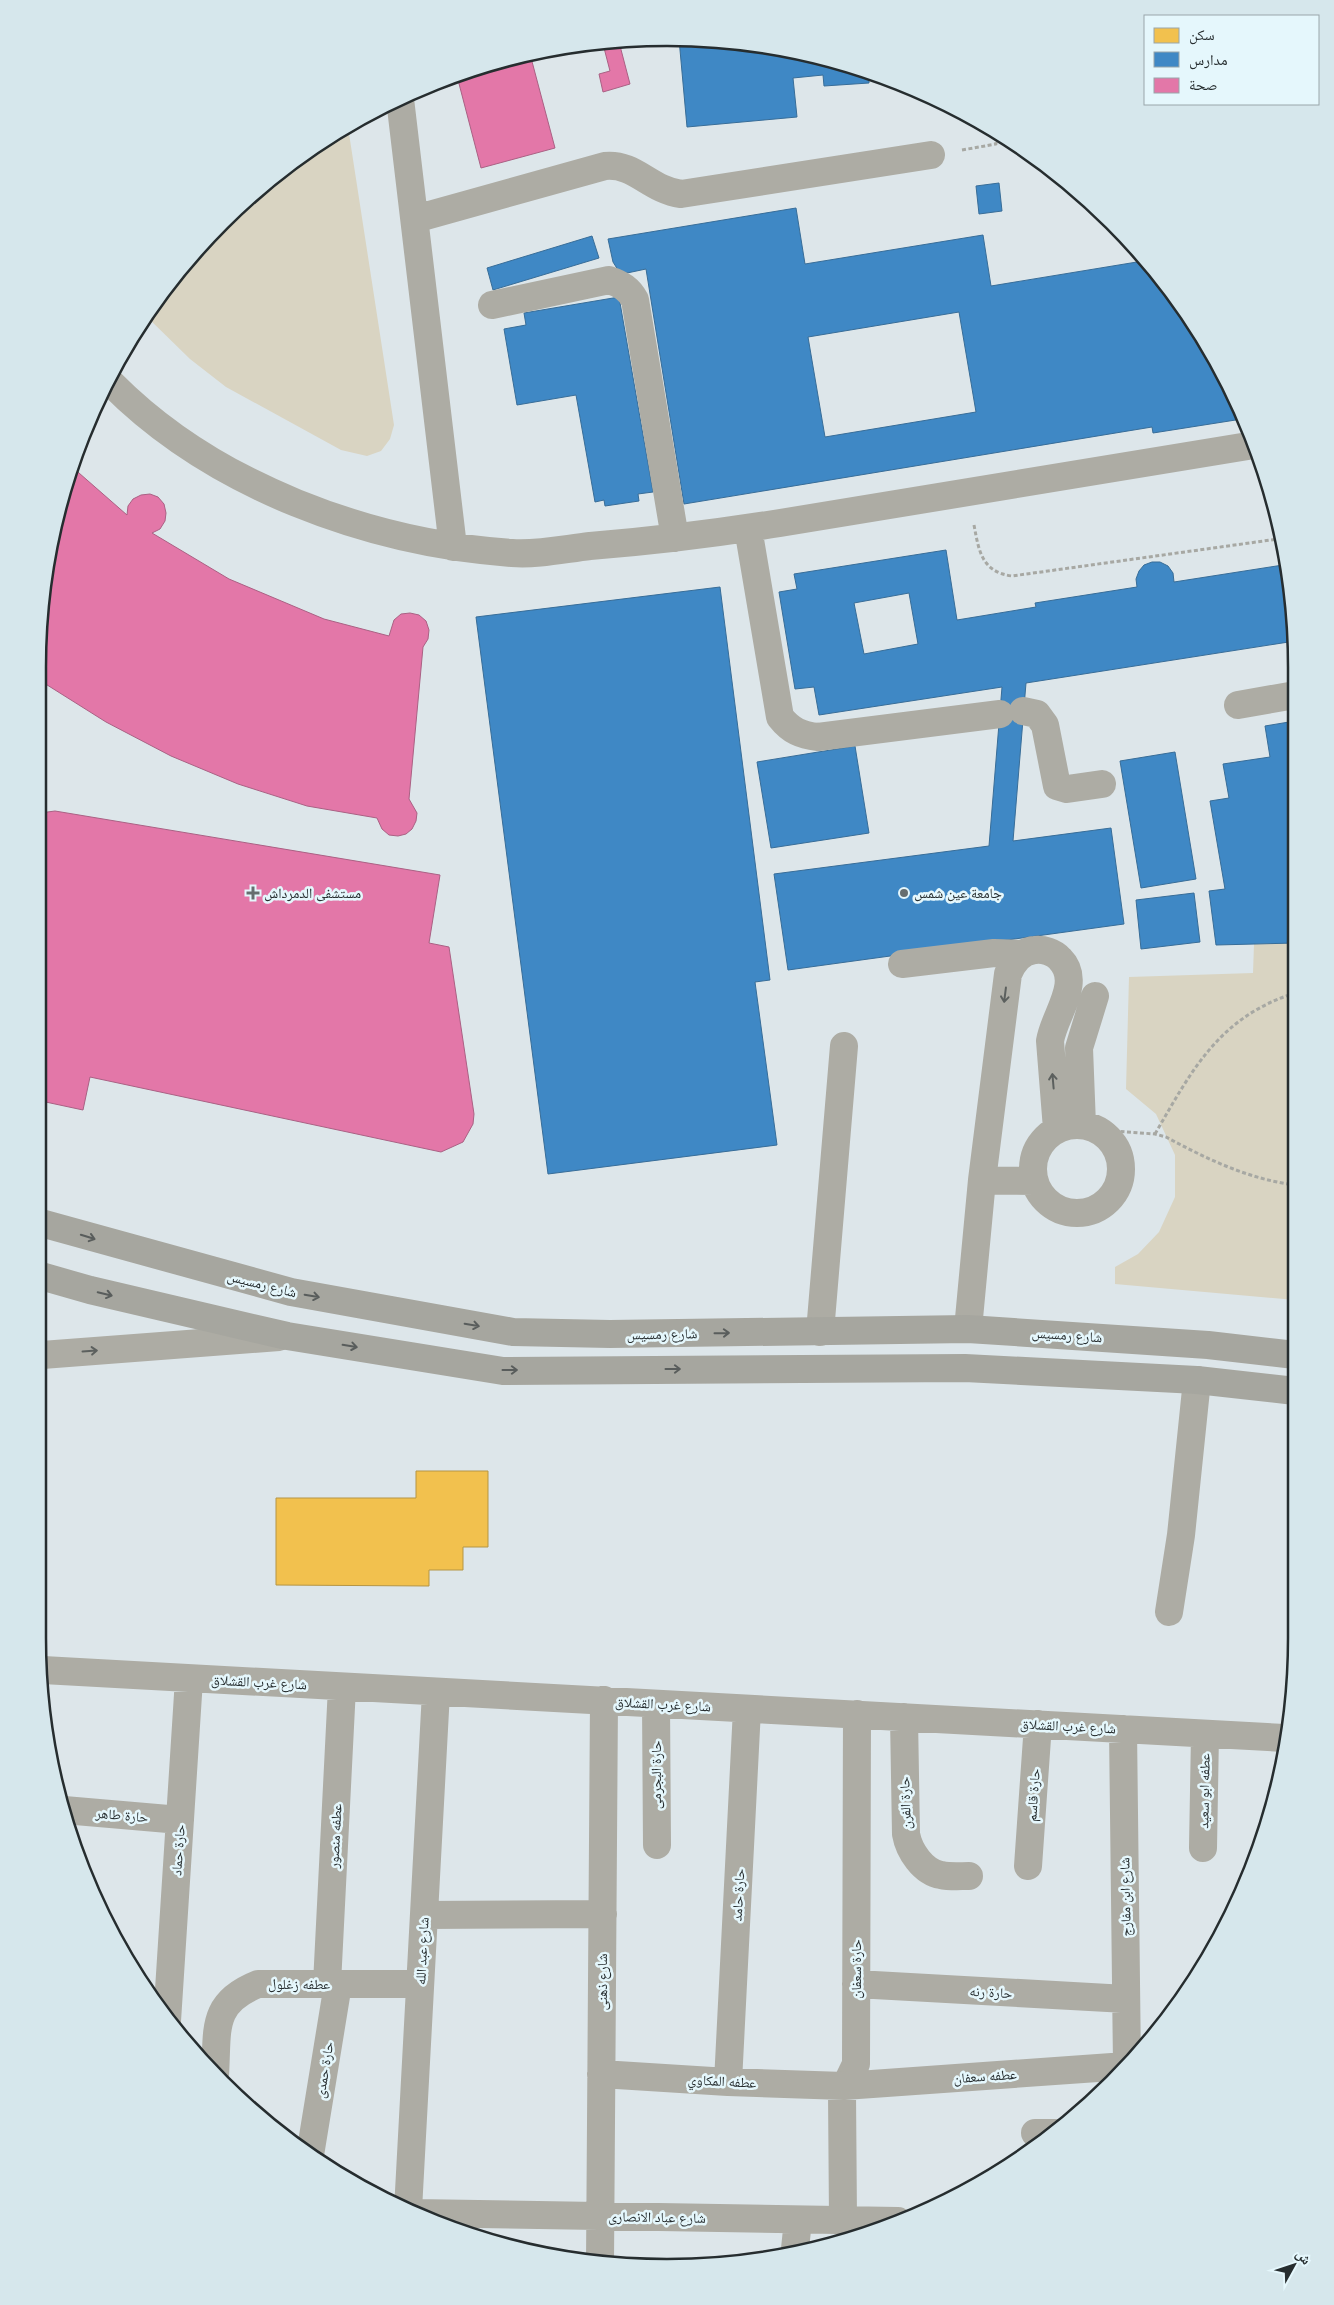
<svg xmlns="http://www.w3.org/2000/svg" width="1334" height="2305" viewBox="0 0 1334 2305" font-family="'PT Sans','Noto Naskh Arabic',sans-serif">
<rect width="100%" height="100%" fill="#dde6ea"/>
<!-- green -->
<path fill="#d9d4c2" d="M348,127l46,298 -4,14 -9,12 -14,5 -26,-6 -115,-63 -36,-28 -45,-44 77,-93 95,-78z
M1295,943v357l-180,-16v-17l23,-13 21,-22 16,-35v-42l-19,-41 -30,-25 3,-112 124,-4 1,-29z"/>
<!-- homes -->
<path fill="#f2c14e" stroke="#b59545" d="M416,1471h72v76h-25v23h-34v16l-153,-1v-87h140z"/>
<!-- schools -->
<path fill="#3f88c5" stroke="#386d98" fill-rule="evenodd" d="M679,39l111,11 79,24v9l-45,3 -1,-11 -30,3 4,39 -110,10z
M999,183l3,28 -23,3 -3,-28z
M796,208l9,56 178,-29 8,51 152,-25 69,91 30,67 -89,14 -1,-6 -468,77 -38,-235 -19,4 -9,-3 -5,-8 -5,-23zM959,312l17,100 -151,25 -17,-100z
M592,236l7,22 -106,32 -6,-22z
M619,297l34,195 -15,2 1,7 -34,5 -1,-6 -9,2 -19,-107 -59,10 -13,-76 22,-4 -2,-12z
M946,550l11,70 79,-13 -1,-4 102,-16 -1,-8 3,-8 5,-6 8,-3h8l8,4 5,7 1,9 109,-17 12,61v15l-269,42 -13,158 98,-13 13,96 -336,46 -14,-96 215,-28 13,-159 -183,28 -5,-28 -19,2 -16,-97 18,-3 -3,-15zM909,593l9,51 -54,10 -10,-51z
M720,587l50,393 -15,2 22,163 -229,29 -72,-557z
M1295,721v222l-79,2 -7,-54 16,-2 -15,-88 19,-3 -6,-34 47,-7 -5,-31z
M855,746l14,87 -98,15 -14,-86z
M1175,752l21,127 -55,9 -21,-127z
M1194,893l6,49 -59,7 -5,-49z"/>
<!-- health -->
<path fill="#e377a8" stroke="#aa6184" d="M619,42l11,42 -27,8 -4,-18 11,-3 -7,-27z
M530,54l25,94 -74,20 -24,-92z
M71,466l56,49 1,-9 5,-7 8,-4 9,-1 8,3 6,7 2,9 -1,8 -5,8 -8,4 77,46 95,40 65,17 5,-16 7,-6 9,-1 9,2 7,6 3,9 -1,9 -5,8 -14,152 8,14 -1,8 -4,8 -6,5 -8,2 -9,-1 -7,-6 -5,-11 -70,-12 -69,-22 -67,-28 -65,-34 -62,-39h-5v-57z
M55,811l385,64 -11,68 20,4 25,167 -1,10 -10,18 -22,10 -351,-75 -7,33 -42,-9 -1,-288z"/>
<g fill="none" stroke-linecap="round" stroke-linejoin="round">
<!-- path -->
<path stroke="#a7a8a3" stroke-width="3" stroke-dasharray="4 2.5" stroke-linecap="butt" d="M962,150l34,-6 -1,-12
M974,525c5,27 8,47 38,51l266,-37
M1295,1126l-2,14 2,14
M1114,1131l41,3 11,3c41,22 82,42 129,48
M1155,1134c37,-64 64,-117 140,-141"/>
<!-- minor -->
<path stroke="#adaca4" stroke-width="28" d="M400,99l53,448
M415,219l190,-53c30,-3 45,24 76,28l250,-39
M492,305l117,-25c12,4 20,9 26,20l40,238
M111,383c102,103 258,160 401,170 25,2 52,-4 78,-7 63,-5 127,-13 190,-23 158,-26 316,-52 474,-78
M748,528l32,189c11,14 21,18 38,20l182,-23
M1238,705l57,-10
M1023,711l14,3 8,11 12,61 10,3 35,-5
M902,964l92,-11 29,1
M1033 1169a44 44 0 1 1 88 0a44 44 0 1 1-88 0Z
M1082,1125l-3,-77 16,-52
M982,1180l52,1
M968,1329l14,-149 26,-206c5,-12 13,-23 27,-24 8,-1 19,2 25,9 23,23 -6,56 -10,82l7,88
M820,1332l24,-286
M42,1355l237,-18
M1169,1612l12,-77 16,-155
M43,1670l1241,68
M656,1704l1,141
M904,1717l2,117c3,17 17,38 35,41 9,2 19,1 28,1
M1123,1729l4,337
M64,1810l116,10
M1203,1848l2,-114
M1028,1866l10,-142
M424,1915l179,-1
M327,1984l15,-297
M856,1984l270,15
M167,2021l22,-342
M601,2074l127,8 116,4 282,-20
M215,2075c3,-45 -5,-72 43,-91h162
M728,2082l19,-373
M1035,2133h20
M310,2155l28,-171
M408,2210l28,-518
M415,2213l483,8
M843,2220l-1,-127 14,-29 1,-350
M795,2249l3,-29
M600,2263l4,-563"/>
<!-- major -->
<path stroke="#a6a69f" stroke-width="28" d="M41,1223l250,69 222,40 97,2 358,-5 240,16 87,10
M41,1276l49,14 197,46 216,35 462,-3 232,12 98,11"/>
</g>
<!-- one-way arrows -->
<defs><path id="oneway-shaft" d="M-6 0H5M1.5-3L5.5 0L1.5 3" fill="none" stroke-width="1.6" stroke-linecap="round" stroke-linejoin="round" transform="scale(1.25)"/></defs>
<g stroke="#5c605e">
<use href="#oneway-shaft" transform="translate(1005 995) rotate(97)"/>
<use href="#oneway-shaft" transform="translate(1053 1081) rotate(-95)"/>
<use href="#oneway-shaft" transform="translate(90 1351) rotate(-4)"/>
</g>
<g stroke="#595d5c">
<use href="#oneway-shaft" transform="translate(88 1237) rotate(17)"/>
<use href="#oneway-shaft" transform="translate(105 1294) rotate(13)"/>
<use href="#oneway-shaft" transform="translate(312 1296) rotate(10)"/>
<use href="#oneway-shaft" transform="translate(472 1325) rotate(10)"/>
<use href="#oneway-shaft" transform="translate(722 1333) rotate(-1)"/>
<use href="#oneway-shaft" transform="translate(350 1346) rotate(9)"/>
<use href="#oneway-shaft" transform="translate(673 1369)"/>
<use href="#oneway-shaft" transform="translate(510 1370)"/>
</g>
<!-- markers -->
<g fill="#666e70" stroke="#e5f7fc" stroke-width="2">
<path d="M250.5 885.5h5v5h5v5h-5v5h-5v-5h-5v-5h5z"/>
<circle cx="904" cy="893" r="5"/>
</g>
<g text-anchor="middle" stroke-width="5" stroke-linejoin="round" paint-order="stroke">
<!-- poi labels -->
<g font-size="14" fill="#262d2f" stroke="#e5f7fc" text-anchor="start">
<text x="264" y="898">مستشفى الدمرداش</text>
<text x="914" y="898">جامعة عين شمس</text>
</g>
<!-- street labels -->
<g font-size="14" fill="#262d2f" stroke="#e5f7fc">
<text transform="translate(262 1284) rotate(14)" y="5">شارع رمسيس</text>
<text transform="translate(662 1334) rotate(-1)" y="5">شارع رمسيس</text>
<text transform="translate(1067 1335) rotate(4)" y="5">شارع رمسيس</text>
<text transform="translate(259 1682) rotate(3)" y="5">شارع غرب القشلاق</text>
<text transform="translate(663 1704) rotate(3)" y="5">شارع غرب القشلاق</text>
<text transform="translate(1068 1726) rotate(3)" y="5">شارع غرب القشلاق</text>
<text transform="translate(656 1775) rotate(-90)" y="5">حارة البجرمى</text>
<text transform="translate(1204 1791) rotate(-89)" y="5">عطفه ابو سعيد</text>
<text transform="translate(1033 1795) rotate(-86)" y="5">حارة قاسم</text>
<text transform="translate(905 1803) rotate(-92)" y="5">حارة الفرن</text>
<text transform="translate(122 1815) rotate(5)" y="5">حارة طاهر</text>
<text transform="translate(335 1836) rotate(-87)" y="5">عطفه منصور</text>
<text transform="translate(178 1850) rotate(-86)" y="5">حارة حماد</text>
<text transform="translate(738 1895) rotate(-87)" y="5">حارة حامد</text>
<text transform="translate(1125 1897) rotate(-91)" y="5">شارع ابن مفارج</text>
<text transform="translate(422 1951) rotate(-87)" y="5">شارع عبد الله</text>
<text transform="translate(856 1969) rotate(-90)" y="5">حارة سعفان</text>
<text transform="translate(602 1982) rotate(-90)" y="5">شارع ذهنى</text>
<text x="299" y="1989">عطفه زغلول</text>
<text transform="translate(991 1992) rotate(3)" y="5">حارة رنه</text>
<text transform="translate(324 2070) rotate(-81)" y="5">حارة حمدى</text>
<text transform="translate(985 2076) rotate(-4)" y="5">عطفه سعفان</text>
<text transform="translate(722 2081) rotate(3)" y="5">عطفه المكاوي</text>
<text transform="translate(657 2217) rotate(1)" y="5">شارع عباد الانصارى</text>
</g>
</g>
<!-- crop -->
<path d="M0 0H1334V2305H0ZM667 46H667A621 621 0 0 1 1288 667V1638A621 621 0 0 1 667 2259H667A621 621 0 0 1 46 1638V667A621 621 0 0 1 667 46Z" fill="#d6e7ec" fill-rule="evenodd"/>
<path fill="none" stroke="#262d2f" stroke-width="2.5" d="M667 46H667A621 621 0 0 1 1288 667V1638A621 621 0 0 1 667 2259H667A621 621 0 0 1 46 1638V667A621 621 0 0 1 667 46Z"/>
<!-- legend -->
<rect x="1144" y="15" width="175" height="90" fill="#e5f7fc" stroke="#99a6aa"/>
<rect x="1154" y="28" width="25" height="15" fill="#f2c14e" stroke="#99a6aa"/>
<text x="1189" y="40" font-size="15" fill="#262d2f">سكن</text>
<rect x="1154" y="52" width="25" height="15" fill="#3f88c5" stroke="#99a6aa"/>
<text x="1189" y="65" font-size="15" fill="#262d2f">مدارس</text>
<rect x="1154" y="78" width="25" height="15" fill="#e377a8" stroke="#99a6aa"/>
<text x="1189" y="90" font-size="15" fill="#262d2f">صحة</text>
<!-- north arrow -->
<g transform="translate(1294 2265) rotate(50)" stroke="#e5f7fc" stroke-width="4" paint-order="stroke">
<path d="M0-4L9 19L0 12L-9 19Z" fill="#262d2f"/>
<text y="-8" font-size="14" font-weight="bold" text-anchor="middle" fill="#262d2f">ش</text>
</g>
</svg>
